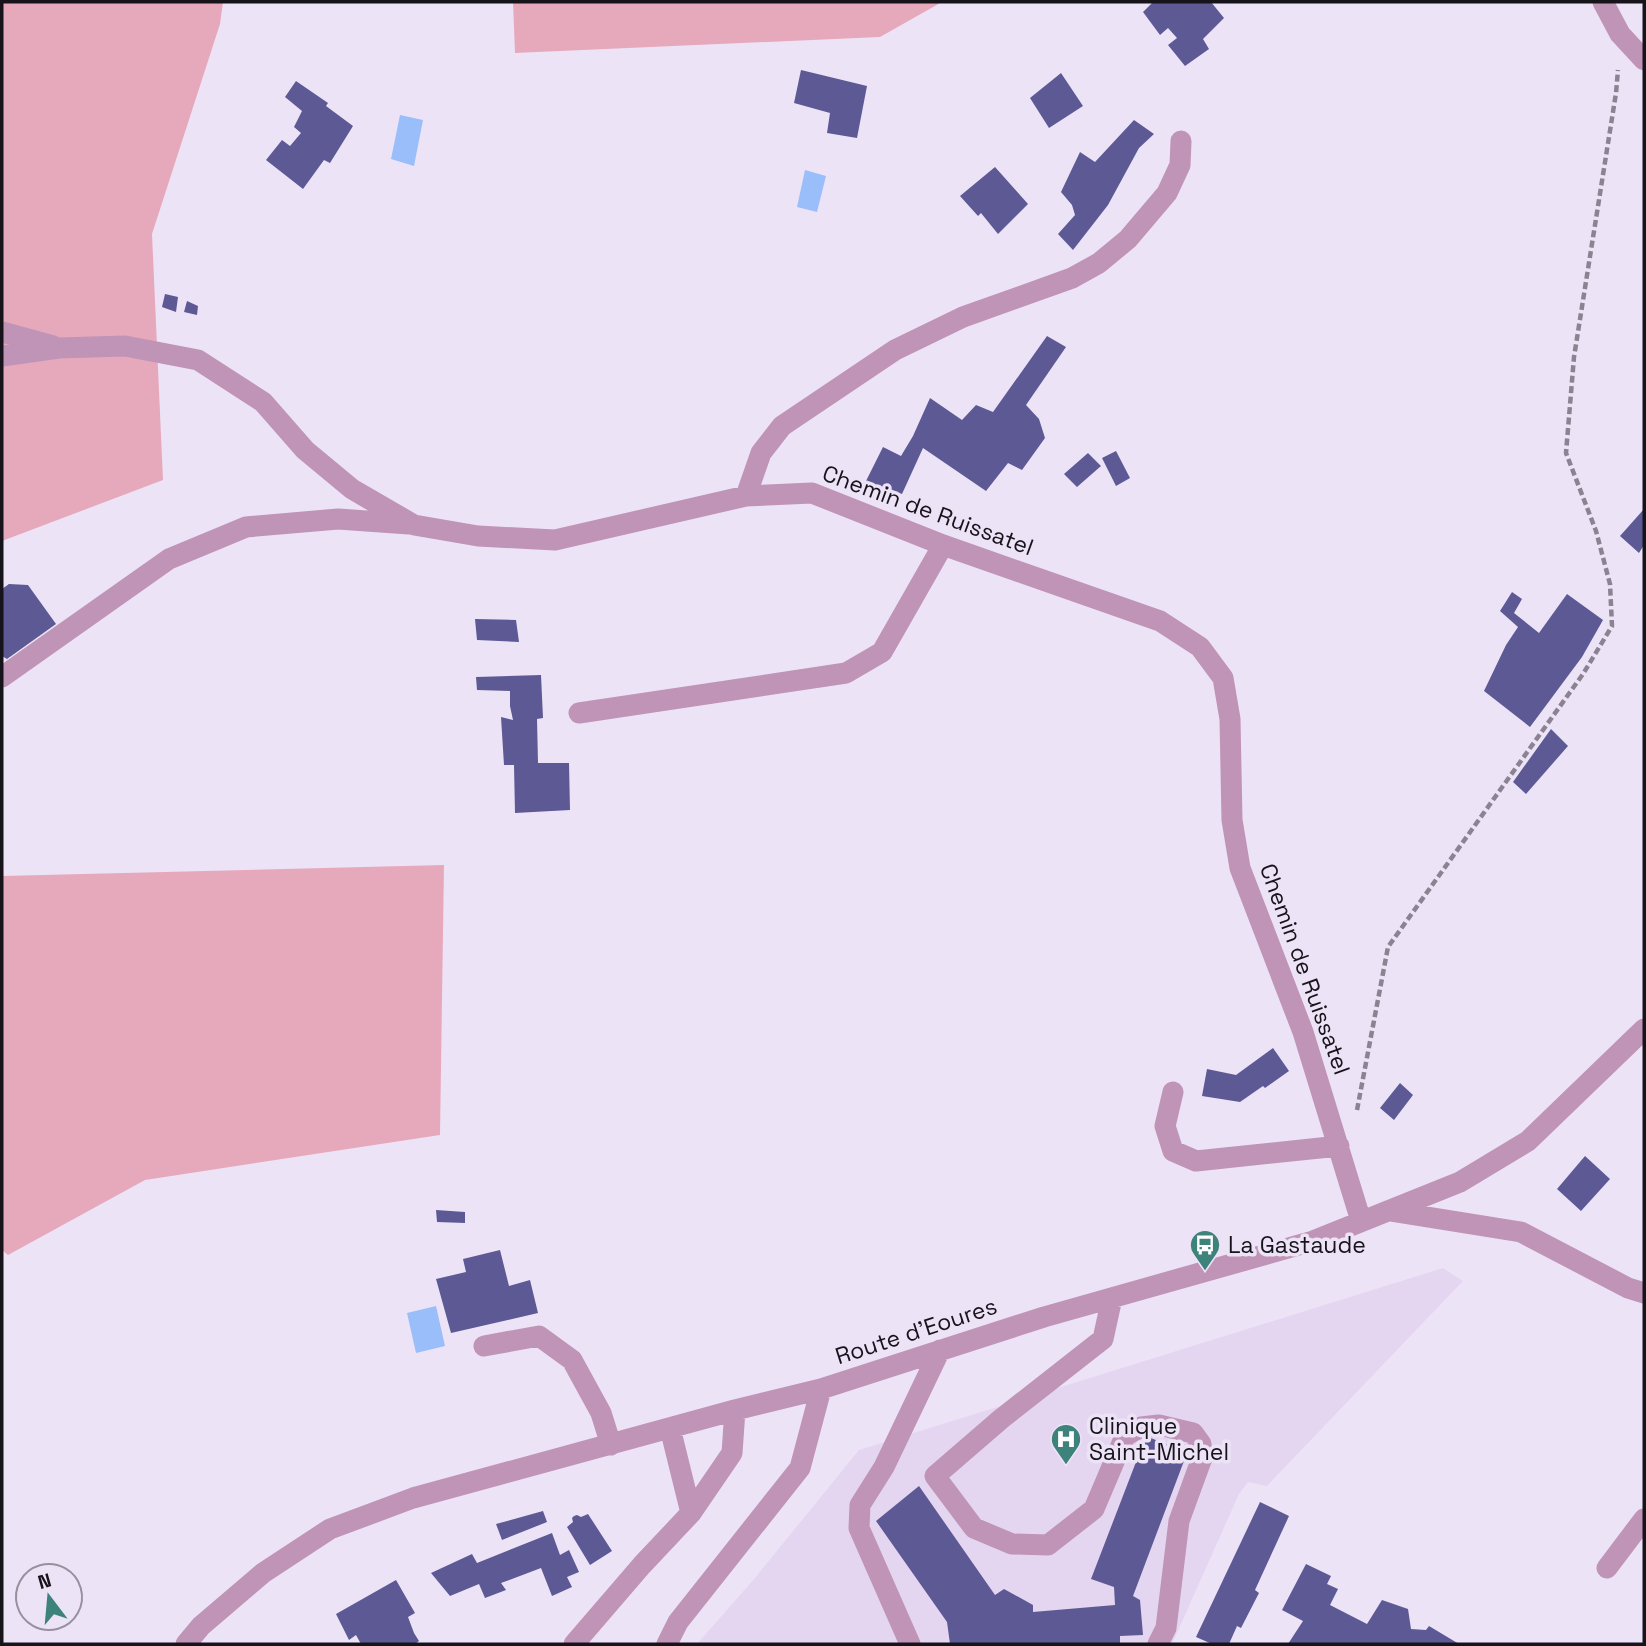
<svg xmlns="http://www.w3.org/2000/svg" width="1646" height="1646" viewBox="0 0 1646 1646" font-family="'Space Grotesk',sans-serif">
<rect width="100%" height="100%" fill="#ede3f7"/>
<!-- built -->
<path fill="#e4d6f0" d="M1443,1268l20,13 -196,205 -19,-4 -9,12 -67,150h-475l57,-65 105,-129z"/>
<!-- green -->
<path fill="#e6a9bc" d="M2,2h221l-3,22 -68,210 11,246 -161,61z
M513,2h429l-62,35 -365,16z
M444,865l-4,270 -295,45 -137,75 -6,-5v-374z"/>
<!-- water -->
<path fill="#9abef9" d="M400,115l23,5 -9,46 -23,-7z
M805,170l21,6 -9,36 -20,-5z
M436,1306l9,40 -29,7 -9,-40z"/>
<!-- building -->
<path fill="#5c5994" d="M1153,2h58l13,16 -21,21 6,10 -24,17 -17,-21 9,-7 -9,-10 -8,7 -17,-23z
M801,70l66,16 -10,52 -30,-5 3,-20 -36,-10z
M1061,73l22,33 -34,22 -19,-30z
M296,81l32,22 -2,3 27,20 -23,37 -6,-3 -21,29 -37,-29 16,-20 8,6 11,-13 -7,-6 8,-16 -17,-14z
M1134,120l20,14 -15,14 -31,57 -35,45 -15,-16 17,-19 -3,-10 -11,-13 19,-40 15,10z
M995,167l33,37 -30,30 -17,-21 -3,3 -18,-20z
M165,294l13,3 -2,15 -14,-5z
M187,301l11,5 -1,9 -13,-3z
M1047,336l19,11 -40,58 13,14 6,19 -23,32 -14,-7 -22,28 -63,-43 -21,46 -37,-11 18,-36 18,9 12,-20 17,-38 32,22 14,-15 17,7z
M1116,451l14,27 -14,8 -14,-28z
M1088,453l13,13 -24,21 -13,-13z
M1644,509v36l-5,8 -19,-17z
M9,584l19,1 28,39 -49,35 -5,-3v-67z
M1512,592l10,7 -8,14 25,20 28,-39 36,26 -21,37 -52,70 -46,-36 22,-46 12,-18 -18,-16z
M475,619l41,1 3,22 -42,-2z
M541,675l2,43 -6,1 1,44h31l1,47 -55,3 -1,-48h-10l-3,-48 12,3 -3,-14v-15l-33,-1 -1,-13z
M1551,729l17,17 -42,48 -13,-12z
M1273,1048l16,23 -24,17 -2,-2 -23,16 -38,-6 5,-27 29,6z
M1400,1083l13,12 -19,25 -14,-12z
M1585,1156l25,23 -29,32 -24,-22z
M436,1210l29,2v11l-28,-1z
M500,1250l9,36 21,-6 8,33 -87,20 -15,-54 30,-7 -3,-13z
M1146,1436l41,17 -54,143 7,4 3,35 -23,1v8h-170l-3,-22 -71,-101 43,-35 76,109 9,-6 29,16v7l82,-7 -1,-18 -23,-8z
M1260,1502l29,14 -34,74 4,3 -18,35 -4,-2 -8,18h-17l-16,-7z
M543,1511l4,11 -45,18 -6,-16z
M588,1514l24,37 -22,14 -23,-38 6,-5 -1,-4 2,-2 3,-1 4,2z
M552,1533l8,22 9,-5 10,22 -12,5 5,10 -20,9 -11,-28 -40,15 5,7 -21,8 -6,-14 -29,12 -19,-23 41,-19 5,9z
M1306,1564l25,12 -4,8 11,5 -8,16 37,19 15,-24 26,9 3,20 15,1 3,-4 30,18h-171l15,-23 -21,-11z
M396,1580l19,33 -7,4 6,16 5,8 -4,3h-54l-5,-9 -7,5 -13,-26z"/>
<g fill="none" stroke-linecap="round" stroke-linejoin="round">
<!-- path -->
<path stroke="#8b8391" stroke-width="4.5" stroke-dasharray="7 3.5" stroke-linecap="butt" d="M1357,1110l31,-163 195,-273 29,-48 -2,-42 -14,-53 -30,-78 8,-96 42,-264 2,-23"/>
<!-- minor -->
<path stroke="#bf94b6" stroke-width="21" d="M1603,2l17,32 24,26
M2,332l51,14
M2,356l57,-8 66,-2 73,14 65,42 42,48 47,39 62,36 64,11 77,4 191,-44 66,-3 131,52 217,76 40,26 23,31 7,41 2,101 8,48 63,164 58,189
M746,496l15,-43 21,-27 113,-76 68,-33 109,-39 27,-15 29,-24 39,-46 13,-28 1,-24
M2,677l167,-118 77,-32 92,-8 71,5
M579,713l267,-40 36,-21 61,-107
M1173,1092l-8,34 8,25 23,10 143,-15
M1390,1211l131,21 107,56 16,5
M1112,1298l-9,41 -102,80 -66,57 39,52 38,16 36,1 46,-36 31,-73 16,-9 18,-2 34,8 8,11 1,14 -23,63 -13,107 -8,16
M484,1346l55,-10 33,24 29,53 10,32
M670,1428l21,85
M1607,1568l37,-49
M186,1644l15,-18 62,-53 67,-44 83,-31 322,-88 86,-21 223,-72 269,-76 147,-59 68,-41 116,-112
M574,1644l68,-79 49,-52 41,-60 3,-43
M667,1644l11,-22 122,-154 21,-79
M910,1644l-51,-116 1,-23 24,-38 56,-117"/>
</g>
<!-- icons -->
<defs>
<g id="bus-pin" transform="scale(1.575)"><path d="M0 17L-7.5 6A9.5 9.5 0 1 1 7.5 6Z" fill="#3d837c" stroke="#ede3f7"/><path d="M-5-6H5V4H4V6H2V4H-2V6H-4V4H-5ZM-3.5-4V0h7V-4ZM-3.5 1.2v1.5H-2V1.2ZM2 1.2v1.5H3.5V1.2Z" fill="#fff"/></g>
<g id="hospital-pin" transform="scale(1.575)"><path d="M0 17L-7.5 6A9.5 9.5 0 1 1 7.5 6Z" fill="#3d837c" stroke="#ede3f7"/><path d="M-5-5h3v3.5h4V-5h3V5h-3V1.5h-4V5h-3Z" fill="#fff"/></g>
</defs>
<g fill-rule="evenodd">
<use href="#bus-pin" x="1205" y="1245"/>
<use href="#hospital-pin" x="1066" y="1439"/>
</g>
<g text-anchor="middle" stroke-width="7" stroke-linejoin="round" paint-order="stroke">
<!-- street labels -->
<g font-size="23" fill="#17131a" stroke="#ede3f7">
<text transform="translate(928 510) rotate(20)" y="8">Chemin de Ruissatel</text>
<text transform="translate(1305 969) rotate(70)" y="8">Chemin de Ruissatel</text>
<text transform="translate(916 1331) rotate(-18)" y="8">Route d'Eoures</text>
</g>
<!-- poi labels -->
<g font-size="23" fill="#17131a" stroke="#ede3f7" text-anchor="start">
<text x="1228" y="1253">La Gastaude</text>
<text x="1089" y="1434">Clinique<tspan x="1089" dy="26">Saint-Michel</tspan></text>
</g>
</g>
<!-- border -->
<rect width="1646" height="1646" fill="none" stroke="#17131a" stroke-width="7"/>
<!-- north arrow -->
<g transform="translate(49 1597) rotate(344)"><circle r="33" fill="#ede3f7" stroke="#97909f" stroke-width="2"/>
<path d="M0-5L12 26L0 18L-12 26Z" fill="#3d837c"/>
<text y="-10" font-size="19" font-weight="bold" text-anchor="middle" fill="#17131a">N</text>
</g>
</svg>
